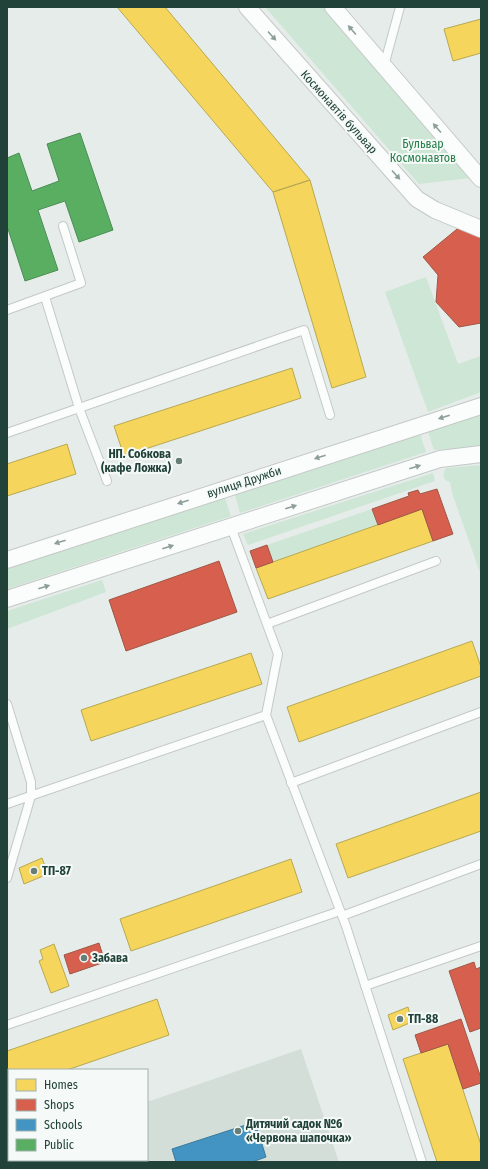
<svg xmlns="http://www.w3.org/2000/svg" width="488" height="1169" viewBox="0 0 488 1169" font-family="'Fira Sans Condensed',sans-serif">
<rect width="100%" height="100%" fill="#e6ece9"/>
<!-- built -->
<path fill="#d3ded9" d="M301,1049l38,113h-245v-2h53v-58z"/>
<!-- green -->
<path fill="#cee6d5" d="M265,7h60l154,170 -60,7z
M426,277l32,87 23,-8v36l-53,20 -43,-120z
M481,415v32l-47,3 -6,-18 31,-12z
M420,434l6,18 -186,61 -5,-18z
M481,465v110l-29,-82 -2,-11c-7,-2 -8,-7 -4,-14z
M433,473l2,8 -187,64 -5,-11z
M225,498l6,18 -224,73v-20z
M372,509l6,16 -105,37 -6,-17z
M102,580l4,12 -99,37v-18z"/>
<!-- homes -->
<path fill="#f6d55c" stroke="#b6a952" d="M117,7h48l145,173 -37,12z
M481,19v34l-28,8 -9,-32z
M310,180l56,197 -34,11 -59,-196z
M292,368l9,30 -177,58 -10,-30z
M67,444l9,30 -69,22v-32z
M422,509l11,32 -165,58 -12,-31z
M472,641l9,26v9l-182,66 -12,-35z
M251,653l11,31 -171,57 -10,-31z
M481,792v39l-133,47 -12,-34z
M42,858l6,16 -24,10 -5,-16z
M291,859l11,33 -171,59 -11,-32z
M54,944l15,42 -18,7 -12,-32 4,-2 -3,-9z
M157,999l12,36 -102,35h-58v20l-2,1v-40z
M408,1007l4,15 -19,8 -5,-15z
M448,1044l33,101v17h-44l-34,-103z"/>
<!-- shops -->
<path fill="#d6604d" stroke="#a05747" d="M468,220l13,14v89l-22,4 -23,-25 2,-27 -15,-18z
M437,489l16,45 -20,7 -11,-32 -44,16 -6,-16 37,-13 -1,-3 10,-3 2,4z
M267,545l6,17 -17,6 -6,-17z
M219,561l18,51 -111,39 -17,-51z
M99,943l6,19 -35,12 -6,-19z
M474,962l2,7 5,-2v61l-11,4 -21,-61z
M461,1019l20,59v5l-18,6 -15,-45 -27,9 -6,-18z"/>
<!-- schools -->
<path fill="#4393c3" stroke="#397b9a" d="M255,1122l11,35 -14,5h-76l-4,-13z"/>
<!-- public -->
<path fill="#5aae61" stroke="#498e55" d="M80,133l33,97 -34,12 -14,-41 -27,9 20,60 -33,11 -18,-55v-68l12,-5 13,38 27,-10 -12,-37z"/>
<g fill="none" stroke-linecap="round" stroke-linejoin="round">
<!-- service casing -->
<g stroke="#c3c9c6" stroke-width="10">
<path id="service" d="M384,66l16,-59
M45,297l34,111 28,73
M7,310l74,-27 -18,-57
M7,433l297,-103 26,85
M231,527l47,127 -12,61 80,211 76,236
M267,624l169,-63
M7,704l24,78v14l-24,82
M291,783l190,-71
M7,804l259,-89
M342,916l139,-52
M365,986l116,-40
M7,1025l333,-114"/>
</g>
<!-- minor casing -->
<g stroke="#c3c9c6" stroke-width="18">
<path id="minor" d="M247,7l170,192 18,11 46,19
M333,7l148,172
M7,560l474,-154
M7,599l433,-140 41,-5"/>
</g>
<!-- service -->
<use href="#service" stroke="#fbfcfc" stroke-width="8"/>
<!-- minor -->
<use href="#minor" stroke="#fbfcfc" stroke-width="16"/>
</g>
<!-- one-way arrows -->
<defs><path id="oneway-solid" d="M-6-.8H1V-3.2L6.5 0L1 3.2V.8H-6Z"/></defs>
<g fill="#8e9f9a">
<use href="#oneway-solid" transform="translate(352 30) rotate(-131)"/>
<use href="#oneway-solid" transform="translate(272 36) rotate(48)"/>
<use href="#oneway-solid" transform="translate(437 128) rotate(-131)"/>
<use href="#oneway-solid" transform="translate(396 175) rotate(48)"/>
<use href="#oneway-solid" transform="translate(444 417) rotate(163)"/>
<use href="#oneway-solid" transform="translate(320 457) rotate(162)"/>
<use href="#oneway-solid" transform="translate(415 467) rotate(-18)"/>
<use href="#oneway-solid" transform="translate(183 502) rotate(162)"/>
<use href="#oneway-solid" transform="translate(291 507) rotate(-18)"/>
<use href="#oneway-solid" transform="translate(60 542) rotate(162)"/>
<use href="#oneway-solid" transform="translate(168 547) rotate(-18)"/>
<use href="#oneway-solid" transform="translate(44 587) rotate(-18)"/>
</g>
<!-- markers -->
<g fill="#667e77" stroke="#f5faf8" stroke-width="1.5">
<circle cx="179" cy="461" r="4"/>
<circle cx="34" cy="871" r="4"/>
<circle cx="84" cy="958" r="4"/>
<circle cx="400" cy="1019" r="4"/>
<circle cx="238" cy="1131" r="4"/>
</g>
<g text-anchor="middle" stroke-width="4" stroke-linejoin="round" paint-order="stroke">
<!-- street labels -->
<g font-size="12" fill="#214239" stroke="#f5faf8">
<text transform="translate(339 112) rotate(48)" y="4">Космонавтів бульвар</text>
<text transform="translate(244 482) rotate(-18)" y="4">вулиця Дружби</text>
</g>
<!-- park labels -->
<g font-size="12" fill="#267e48" stroke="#f5faf8">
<text x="423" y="148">Бульвар<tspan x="423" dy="14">Космонавтов</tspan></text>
</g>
<!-- poi labels -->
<g font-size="12" font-weight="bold" fill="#214239" stroke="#f5faf8" text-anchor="start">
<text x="171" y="458" text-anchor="end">НП. Собкова<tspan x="171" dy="14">(кафе Ложка)</tspan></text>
<text x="42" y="875">ТП-87</text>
<text x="92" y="962">Забава</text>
<text x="408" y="1023">ТП-88</text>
<text x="246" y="1128">Дитячий садок №6<tspan x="246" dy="14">«Червона шапочка»</tspan></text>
</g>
</g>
<!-- border -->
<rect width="488" height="1169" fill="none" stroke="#214239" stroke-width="16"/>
<!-- legend -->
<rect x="8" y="1069" width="140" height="92" fill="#f5faf8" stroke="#a0b0ac"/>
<rect x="16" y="1079" width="20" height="12" fill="#f6d55c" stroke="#a0b0ac"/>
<text x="44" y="1089" font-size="12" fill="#214239">Homes</text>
<rect x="16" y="1099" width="20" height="12" fill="#d6604d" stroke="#a0b0ac"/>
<text x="44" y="1109" font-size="12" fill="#214239">Shops</text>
<rect x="16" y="1119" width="20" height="12" fill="#4393c3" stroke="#a0b0ac"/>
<text x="44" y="1129" font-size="12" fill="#214239">Schools</text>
<rect x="16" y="1139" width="20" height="12" fill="#5aae61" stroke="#a0b0ac"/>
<text x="44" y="1149" font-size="12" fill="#214239">Public</text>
</svg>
